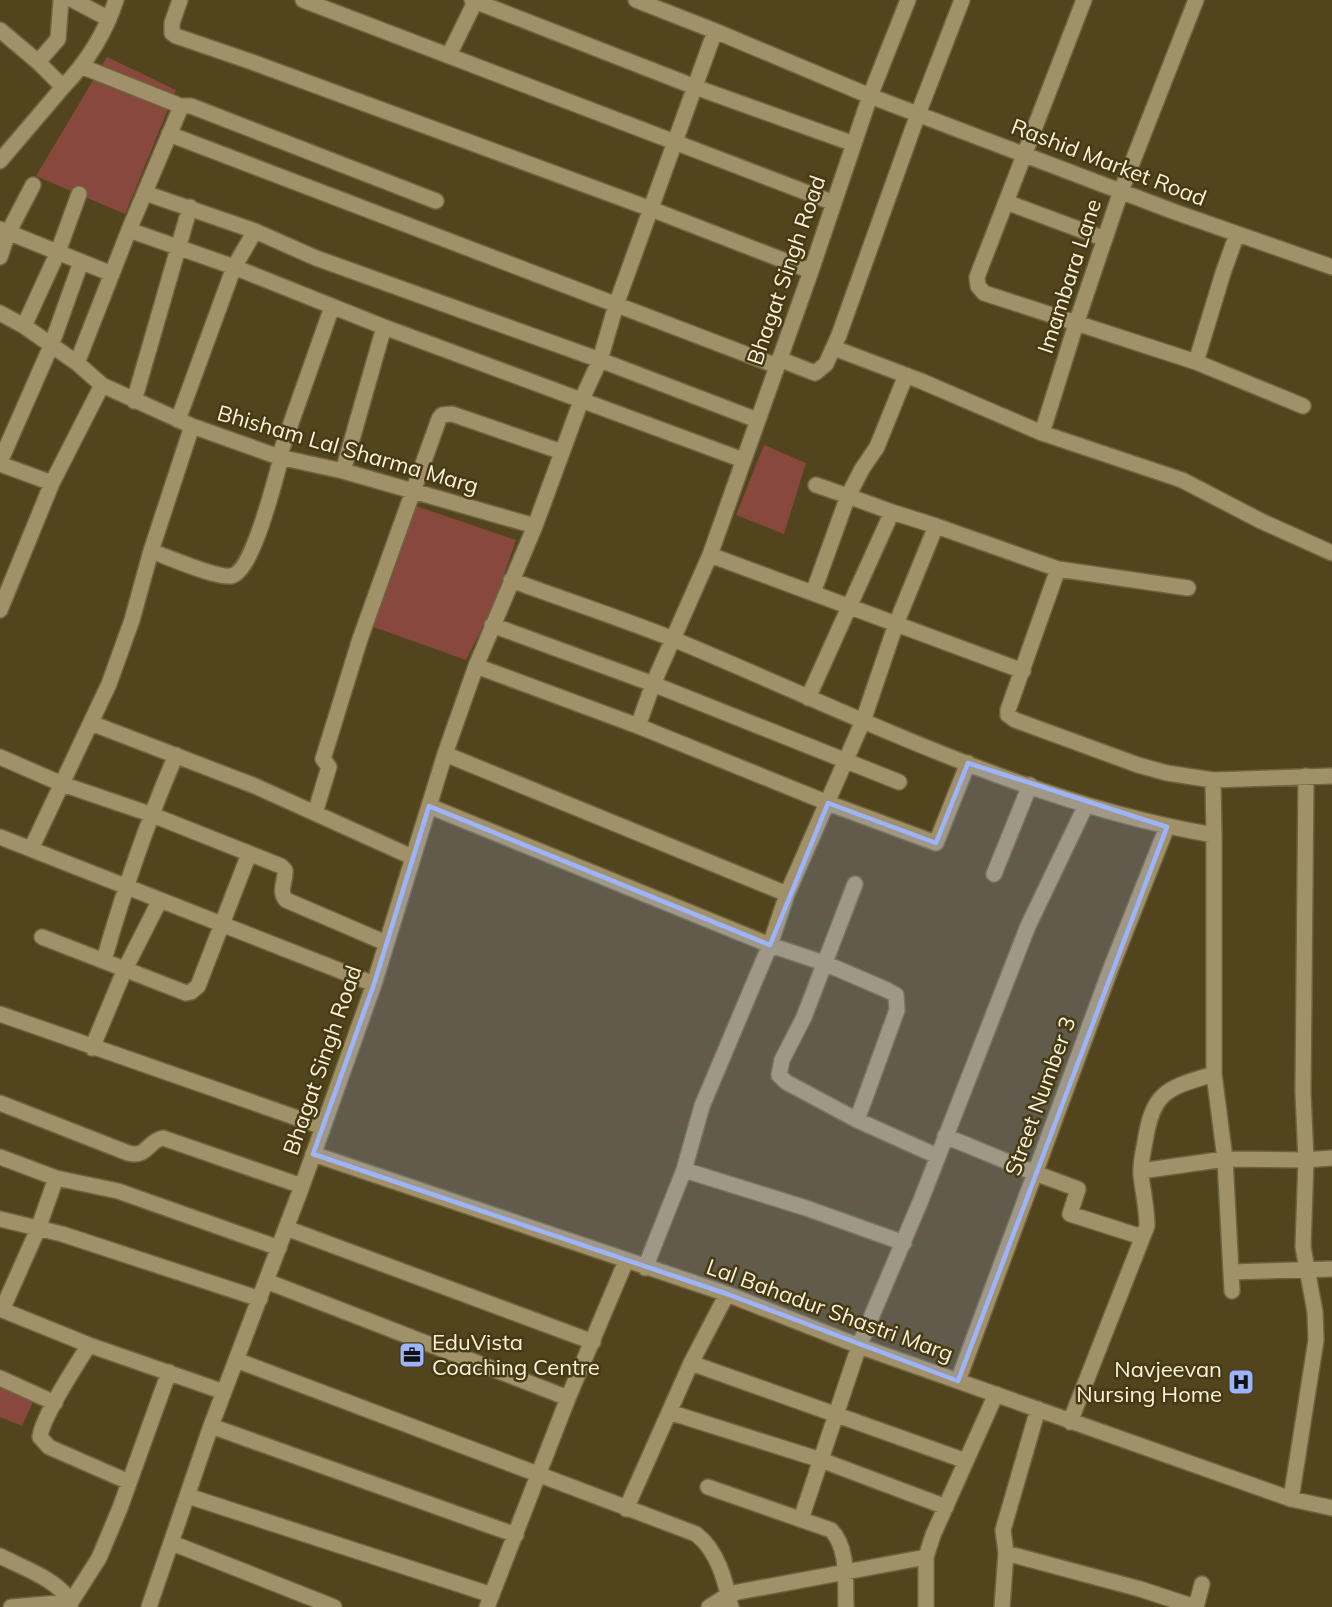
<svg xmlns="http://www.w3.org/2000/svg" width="1332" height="1607" viewBox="0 0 1332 1607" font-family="Mulish,sans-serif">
<rect width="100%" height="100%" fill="#52451e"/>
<!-- green -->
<path fill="#89483d" d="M107,57l69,33 -51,124 -89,-38z
M764,445l42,18 -22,71 -48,-19z
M413,505l103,35 -22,64 -28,56 -98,-35z
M0,1387l33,15 -11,24 -22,-9z"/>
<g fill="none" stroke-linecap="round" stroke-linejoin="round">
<!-- minor casing -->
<g stroke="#6e633f" stroke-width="18">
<path id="minor" d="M73,0l36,19
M180,0l-8,23v10l4,3 76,26 399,147 160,62
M303,0l531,203
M472,0l223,87 159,57
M636,0l79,31 155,65 305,116 157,55
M1084,0l-107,277 1,9 6,7 212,69 107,44
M0,30l38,32
M449,55l27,-55
M63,87c25,-26 42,-53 53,-87
M179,106h12l245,95
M169,134l608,232
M0,161l63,-74 -25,-25 20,-23 3,-39
M145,193l110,38 61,27 284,102 157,60
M1006,202l99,37
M0,229l112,45
M129,230l105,37 150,60 359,133
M0,257l8,-24 25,-48
M0,313l24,13 53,37 25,22 90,41 87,31 64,14 192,55
M24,326l34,-74 21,-58
M834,348l87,33 121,52 140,47 79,41 71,32
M779,359l36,14 11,-9 13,-29 79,-221 44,-114
M1196,362l27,-89 14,-39
M77,363l52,-133 51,-121 -4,-5 -93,-37
M134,401l56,-194
M178,420l56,-153 21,-36
M1042,433l34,-109 45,-133 75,-191
M0,462l51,-116 30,-84
M0,464l52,19
M343,471l41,-144
M816,485l32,11 14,-27 15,-22 29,-72
M151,551c17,6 64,27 80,25 21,-3 43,-93 49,-114l-1,-5 53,-150
M710,555l313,116
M511,580c54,20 109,38 162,59 176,73 352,164 541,196l-1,-55 119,-4
M1188,588l-130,-19 -50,141v5l7,5 123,45 29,8 46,7
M813,593l35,-97 44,16
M0,610l52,-127 50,-98
M492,625l161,59 246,98
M476,666l162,60 190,77 108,40 32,-80
M808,698l84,-186 44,14
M91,723l164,63 157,71
M638,726l15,-42 57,-129 101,-284 59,-175 38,-96
M445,754l342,140
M0,757l62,27 88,30 131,52 4,4c1,11 -7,21 1,30l100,43
M429,806l341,139 54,18 63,27 9,5 1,15 -40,110
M315,813l14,-46 -6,-8 37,-120 79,-220 3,-4 10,-1 110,38
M1214,835v239l11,85 7,132
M0,837l374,147
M31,849l78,-165 23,-64 19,-69 41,-125
M994,874l36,-89
M855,884l-51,133 -22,43 -3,15 7,7 71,38 80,36
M42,937l144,56 5,-1 7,-6 51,-132
M104,960c20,-70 43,-138 72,-205
M0,1014l323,113
M92,1048l33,-79 35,-69
M0,1103l128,50c20,5 19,-12 35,-15l139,48
M945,1136l90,37 43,16 -8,25 72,23
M313,1154l414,140 132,52 432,153 41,9
M0,1157l56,21 62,13 161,57
M684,1170l122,38 98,35
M1141,1171l84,-12 81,1 26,-2
M0,1219l62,15 198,65
M286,1228l307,114
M645,1268l39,-98 18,-64 68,-161 17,-51 76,-173 33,-97 40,-98 122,43
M1231,1272l101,-3
M266,1281l302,117
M0,1309l89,36 135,47
M2,1310l36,-81 18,-51
M89,1345c-12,19 -47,72 -49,92l9,10 80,35
M236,1360l460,174c22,17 29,46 35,73
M691,1363l275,98
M0,1378l55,25
M958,1381l153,-413 56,-141
M669,1412l152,48 125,47
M1070,1422l77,-196c0,-17 -4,-34 -6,-51 -1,-11 2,-22 4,-33 8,-52 23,-54 69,-68
M211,1426l305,109
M708,1487l123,43c18,18 14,53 15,77
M188,1496l304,99
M1291,1499l25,-159 -1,-28 -12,-65 3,-87 -3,-68 3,-316
M626,1509l65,-146 36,-69
M801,1519l58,-173 62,-146 107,-274 58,-121
M172,1543l162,64
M1006,1553l134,36 55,18
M0,1556c23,12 57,23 71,46l-1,5
M11,1607l60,-5 28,-44 21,-50 49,-136
M149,1607l62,-181 91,-240 72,-202 71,-230 31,-88 59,-140 46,-125 19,-41 16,-55 99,-274
M487,1607l81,-209 58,-137
M709,1607l19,-12 10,-3 188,-35
M926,1607v-50l7,-22 63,-141
M1002,1607l4,-54 -3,-23 35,-121
M1196,1607l6,-23"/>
</g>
<!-- minor -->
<use href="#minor" stroke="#a09169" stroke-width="15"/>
</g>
<!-- marked area -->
<path fill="#9db4fd" fill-opacity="0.2" stroke="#9db4fd" stroke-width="4.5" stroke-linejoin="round" d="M968,763l199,64 -209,554 -231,-87 -414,-140 61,-170 55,-178 341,139 58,-142 108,40z"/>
<!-- icons -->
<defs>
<g id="office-square" transform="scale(1.35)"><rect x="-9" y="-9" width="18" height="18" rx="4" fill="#9db4fd" stroke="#473a13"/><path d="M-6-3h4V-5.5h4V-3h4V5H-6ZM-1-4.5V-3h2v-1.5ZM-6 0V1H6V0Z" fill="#111"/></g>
<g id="hospital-square" transform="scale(1.35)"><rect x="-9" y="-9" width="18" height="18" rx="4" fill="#9db4fd" stroke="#473a13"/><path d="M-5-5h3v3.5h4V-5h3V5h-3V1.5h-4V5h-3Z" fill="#111"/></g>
</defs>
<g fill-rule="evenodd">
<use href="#office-square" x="412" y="1355"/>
<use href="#hospital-square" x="1241" y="1382"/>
</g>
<g text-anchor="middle" stroke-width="5" stroke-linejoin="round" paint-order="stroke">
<!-- street labels -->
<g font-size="22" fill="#faf2dd" stroke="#473a13">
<text transform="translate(1109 162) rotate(21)" y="8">Rashid Market Road</text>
<text transform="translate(786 270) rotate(-71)" y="8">Bhagat Singh Road</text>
<text transform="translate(1069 276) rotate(-72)" y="8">Imambara Lane</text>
<text transform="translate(348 449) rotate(16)" y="8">Bhisham Lal Sharma Marg</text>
<text transform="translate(322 1060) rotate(-71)" y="8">Bhagat Singh Road</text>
<text transform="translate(1040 1096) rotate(-70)" y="8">Street Number 3</text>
<text transform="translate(830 1310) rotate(20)" y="8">Lal Bahadur Shastri Marg</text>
</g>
<!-- poi labels -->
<g font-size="22" fill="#faf2dd" stroke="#473a13" text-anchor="start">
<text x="432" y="1350">EduVista<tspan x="432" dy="25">Coaching Centre</tspan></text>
<text x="1222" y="1377" text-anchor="end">Navjeevan<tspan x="1222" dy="25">Nursing Home</tspan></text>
</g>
</g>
</svg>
